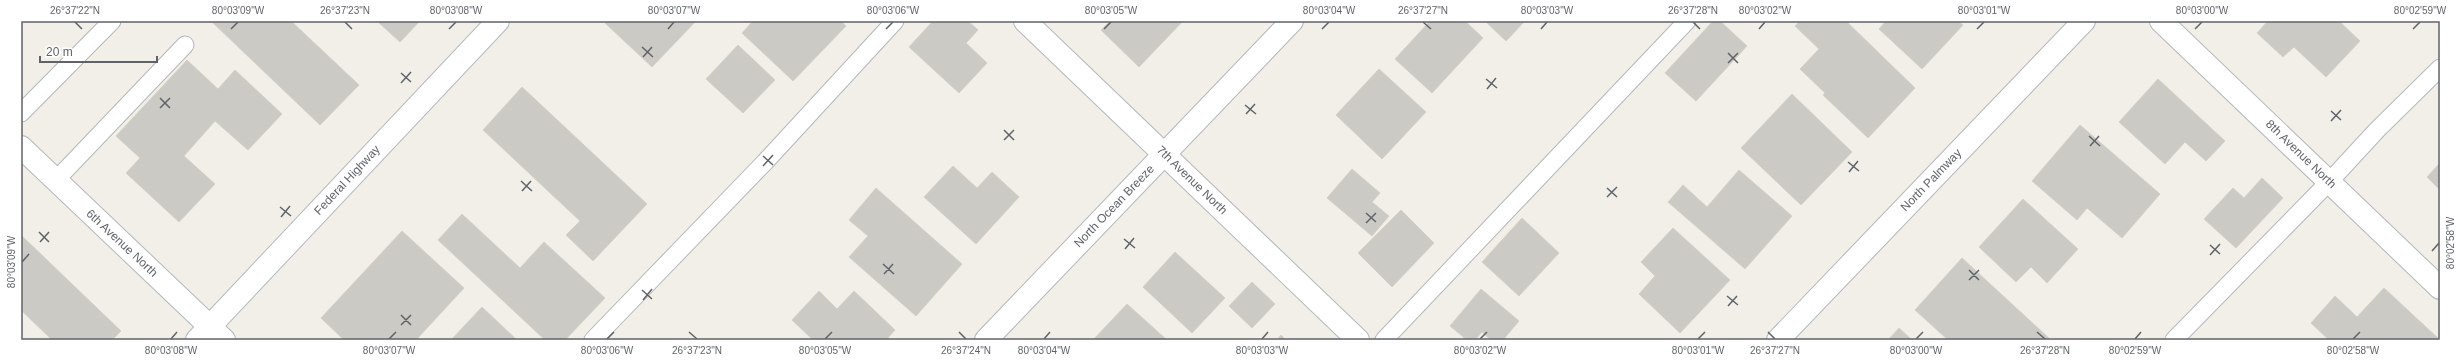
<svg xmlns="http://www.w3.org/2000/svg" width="2461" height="361" font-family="Helvetica,sans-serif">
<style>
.building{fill:#cccac5;stroke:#d6d1c6}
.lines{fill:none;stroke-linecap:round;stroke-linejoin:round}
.service-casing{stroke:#b5b8bc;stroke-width:19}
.minor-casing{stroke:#b5b8bc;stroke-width:24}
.secondary-casing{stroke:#b6babf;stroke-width:24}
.service{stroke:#fff;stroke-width:17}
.minor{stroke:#fff;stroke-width:22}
.secondary{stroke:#fff;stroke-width:22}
.ticks{fill:none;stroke:#5f6368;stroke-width:1.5}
.labels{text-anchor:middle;stroke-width:4;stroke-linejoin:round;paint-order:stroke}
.street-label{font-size:12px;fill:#5f6368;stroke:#fff}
.neatline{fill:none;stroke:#5f6368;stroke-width:1.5}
.ticks-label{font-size:10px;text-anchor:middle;fill:#5f6368}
</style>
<rect width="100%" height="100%" fill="#f1efe8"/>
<g class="building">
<polygon points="211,21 291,21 359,85 320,125"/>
<polygon points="377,21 420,21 400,42"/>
<polygon points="607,21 696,21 652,67 605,23"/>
<polygon points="753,21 841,21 846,26 793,81 742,33"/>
<polygon points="933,21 968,21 978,30 966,43 987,63 959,93 909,47"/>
<polygon points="1110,21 1183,21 1139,67 1101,30"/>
<polygon points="1430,21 1465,21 1483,38 1432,93 1395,59"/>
<polygon points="1485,21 1525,21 1506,41"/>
<polygon points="1713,21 1720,21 1747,46 1696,101 1665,73"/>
<polygon points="1800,21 1846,21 1915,88 1868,138 1823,95 1825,93 1800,69 1819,49 1795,26"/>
<polygon points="1886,21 1958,21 1963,25 1922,69 1879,29"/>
<polygon points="2268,21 2339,21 2360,41 2326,77 2294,47 2283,57 2257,33"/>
<polygon points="738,45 775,80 743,113 706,79"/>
<polygon points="187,60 218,89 235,70 282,114 248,150 215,121 184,156 215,184 179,222 126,173 140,158 116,136"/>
<polygon points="1379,69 1426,112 1382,159 1336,115"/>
<polygon points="2158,79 2225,141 2206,161 2185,142 2165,164 2119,122"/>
<polygon points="522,87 647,204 593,261 566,235 580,221 483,130"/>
<polygon points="1792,94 1852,152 1801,205 1741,148"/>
<polygon points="2080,125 2160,194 2122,238 2087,208 2077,220 2032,181"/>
<polygon points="2440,163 2440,190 2427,177"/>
<polygon points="953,166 977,188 992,172 1019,197 976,244 924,197"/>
<polygon points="1352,169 1380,193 1372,202 1389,216 1372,236 1327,198"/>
<polygon points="1739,170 1792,216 1745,269 1668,202 1683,185 1707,207"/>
<polygon points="2262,178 2283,198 2236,248 2204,219 2233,188 2244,198"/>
<polygon points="876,188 962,264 916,316 849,257 868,236 849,220"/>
<polygon points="2023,199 2078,249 2047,283 2031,267 2016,282 1979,247"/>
<polygon points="1401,210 1434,243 1392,287 1358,253"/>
<polygon points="462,214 520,268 544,242 605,298 565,340 545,340 438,240"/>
<polygon points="1522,218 1559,253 1519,296 1482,262"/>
<polygon points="1673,228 1730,280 1680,333 1639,294 1655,276 1641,262"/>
<polygon points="402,231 464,288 416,340 344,340 321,318"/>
<polygon points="21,235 121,331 112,340 52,340 21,310"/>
<polygon points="1175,252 1225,298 1192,333 1143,287"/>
<polygon points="1962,258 2051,340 1948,340 1915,310"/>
<polygon points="1252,282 1275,304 1252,328 1229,306"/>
<polygon points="2384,288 2440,340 2329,340 2311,323 2335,296 2357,317"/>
<polygon points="1481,289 1519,321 1503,340 1491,340 1482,332 1475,340 1467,340 1450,326"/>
<polygon points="819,291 837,309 854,291 895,330 886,340 813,340 792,320"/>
<polygon points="1127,304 1167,340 1093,340"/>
<polygon points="482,307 517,340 451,340"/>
<polygon points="1899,328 1912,340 1888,340"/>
<polygon points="1281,335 1286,340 1277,340"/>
</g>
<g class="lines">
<defs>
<g id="service">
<polyline points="21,113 112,21"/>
<polyline points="56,180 185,45"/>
<polyline points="593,340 765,162 895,21"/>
<polyline points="1384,340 1687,21"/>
<polyline points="2174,340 2329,182 2377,130 2440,68"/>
</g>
<g id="minor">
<polyline points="1025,21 1358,340"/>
<polyline points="2161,21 2440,288"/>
<polyline points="21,147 224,340"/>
<polyline points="986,340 1292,21"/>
<polyline points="1778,340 2084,21"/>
</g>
<polyline id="secondary" points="197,340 498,21"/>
</defs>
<use href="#service" class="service-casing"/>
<use href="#minor" class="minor-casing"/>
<use href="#secondary" class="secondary-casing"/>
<use href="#service" class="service"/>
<use href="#minor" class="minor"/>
<use href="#secondary" class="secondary"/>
</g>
<path class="ticks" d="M75,22l7,7M345,22l7,7M1423,22l8,7M1693,22l7,7M231,29l7,-7M449,29l7,-7M668,29l6,-7M886,29l7,-7M1104,29l7,-7M1322,29l7,-7M1541,29l6,-7M1759,29l6,-7M1977,29l7,-7M2195,29l7,-7M2413,29l7,-7M642,47l11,10M1728,53l10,10M643,57l9,-10M1728,63l10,-10M401,73l10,9M1486,79l11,9M401,83l10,-11M1487,89l9,-11M160,98l10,10M1245,105l11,9M160,108l10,-10M2331,111l10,9M1246,114l9,-10M2331,121l10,-11M1004,130l10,10M2089,136l11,10M1004,140l10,-10M2090,146l9,-10M763,156l10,9M1848,162l11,9M763,166l10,-11M1849,172l9,-11M521,181l11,10M1607,188l10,9M522,191l9,-10M1607,197l10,-10M280,207l11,9M1366,213l10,9M281,217l9,-11M1366,223l10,-10M39,232l10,10M1124,239l11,9M40,242l9,-10M2210,245l10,9M1125,249l9,-11M2432,251l7,-8M2210,255l10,-11M22,262l7,-8M883,264l11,10M1969,270l10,10M884,274l9,-10M1969,280l10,-10M642,290l10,9M1727,296l11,9M643,300l9,-11M1728,306l9,-10M401,315l10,10M401,325l10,-10M689,332l8,7M959,332l7,7M1768,332l7,7M2037,332l8,7M171,339l6,-7M389,339l7,-7M607,339l7,-7M825,339l7,-7M1044,339l6,-7M1262,339l6,-7M1480,339l7,-7M1698,339l7,-7M1916,339l7,-7M2135,339l6,-7M2353,339l7,-7"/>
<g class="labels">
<g class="street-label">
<text transform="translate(2301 154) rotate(44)" y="4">8th Avenue North</text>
<text transform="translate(347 180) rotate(-47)" y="4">Federal Highway</text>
<text transform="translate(1192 180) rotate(44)" y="4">7th Avenue North</text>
<text transform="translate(1931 180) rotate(-46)" y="4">North Palmway</text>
<text transform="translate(1114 206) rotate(-46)" y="4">North Ocean Breeze</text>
<text transform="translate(122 243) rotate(43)" y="4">6th Avenue North</text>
</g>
</g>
<rect width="2461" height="361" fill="none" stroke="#ffffff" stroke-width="44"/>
<path d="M40 56v6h117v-6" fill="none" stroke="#5f6368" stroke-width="2"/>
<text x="46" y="56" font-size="12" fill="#5f6368" stroke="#ffffff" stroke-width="3" paint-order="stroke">20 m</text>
<rect x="22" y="22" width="2417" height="317" class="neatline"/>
<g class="ticks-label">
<text x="75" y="14">26°37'22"N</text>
<text x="238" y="14">80°03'09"W</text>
<text x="345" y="14">26°37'23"N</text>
<text x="456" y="14">80°03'08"W</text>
<text x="674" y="14">80°03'07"W</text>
<text x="893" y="14">80°03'06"W</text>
<text x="1111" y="14">80°03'05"W</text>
<text x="1329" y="14">80°03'04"W</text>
<text x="1423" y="14">26°37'27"N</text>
<text x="1547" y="14">80°03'03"W</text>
<text x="1693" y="14">26°37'28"N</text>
<text x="1765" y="14">80°03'02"W</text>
<text x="1984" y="14">80°03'01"W</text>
<text x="2202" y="14">80°03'00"W</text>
<text x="2420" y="14">80°02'59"W</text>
<text transform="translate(2450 243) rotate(-90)" y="4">80°02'58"W</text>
<text transform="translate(11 262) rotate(-90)" y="4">80°03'09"W</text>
<text x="171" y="354">80°03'08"W</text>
<text x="389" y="354">80°03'07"W</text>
<text x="607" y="354">80°03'06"W</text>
<text x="697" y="354">26°37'23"N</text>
<text x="825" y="354">80°03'05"W</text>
<text x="966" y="354">26°37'24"N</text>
<text x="1044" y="354">80°03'04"W</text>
<text x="1262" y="354">80°03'03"W</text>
<text x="1480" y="354">80°03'02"W</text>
<text x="1698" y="354">80°03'01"W</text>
<text x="1775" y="354">26°37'27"N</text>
<text x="1916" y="354">80°03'00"W</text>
<text x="2045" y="354">26°37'28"N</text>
<text x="2135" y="354">80°02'59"W</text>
<text x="2353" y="354">80°02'58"W</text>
</g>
</svg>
